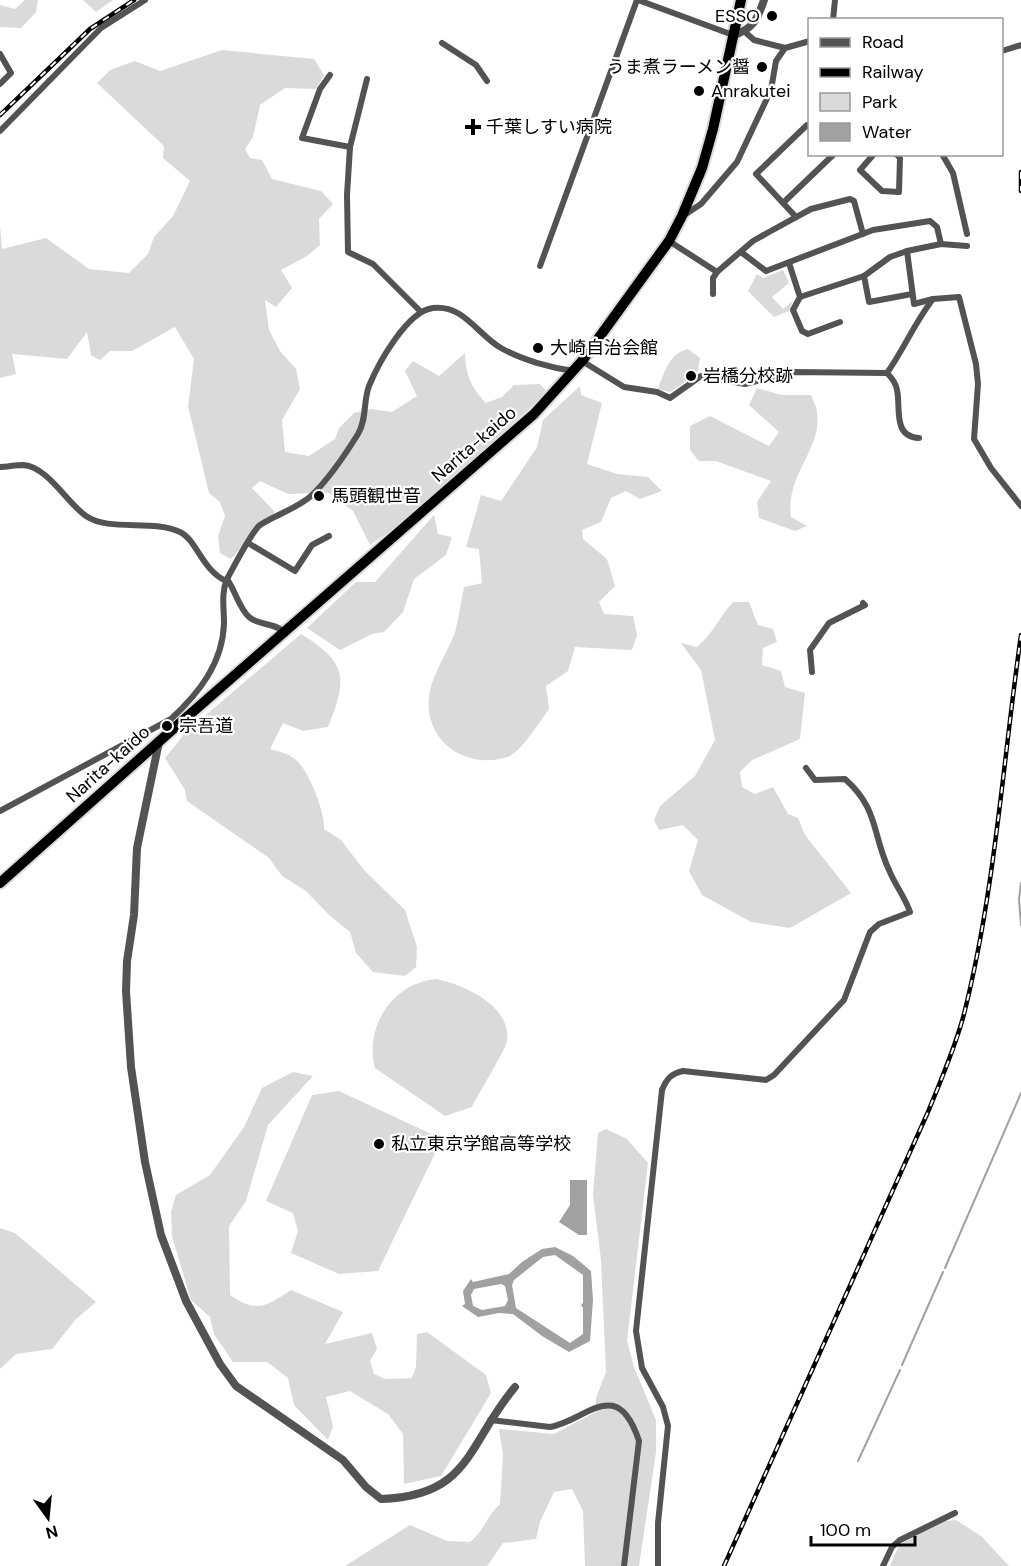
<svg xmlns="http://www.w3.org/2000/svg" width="1021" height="1566" font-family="'DM Sans','Noto Sans JP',sans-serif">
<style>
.green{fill:#dadada}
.water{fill:#a1a1a1;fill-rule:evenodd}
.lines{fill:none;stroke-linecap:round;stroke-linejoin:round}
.stream{stroke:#a1a1a1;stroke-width:2}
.trunk-casing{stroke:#dbdbdb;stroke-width:14}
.minor{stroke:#535353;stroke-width:6}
.tertiary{stroke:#535353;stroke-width:8}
.trunk{stroke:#000;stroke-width:10}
.rail-casing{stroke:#000;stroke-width:4.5}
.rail{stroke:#fff;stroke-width:2;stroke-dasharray:7;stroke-linecap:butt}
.poi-dot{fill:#000;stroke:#fff;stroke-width:2}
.labels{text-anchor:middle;stroke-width:4.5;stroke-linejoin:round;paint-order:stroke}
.poi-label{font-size:18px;fill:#000;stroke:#fff;text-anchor:start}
.street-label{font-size:18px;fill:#000;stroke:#fff}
</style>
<rect width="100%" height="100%" fill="#fff"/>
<g class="green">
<polygon points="25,0 38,0 36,12 21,28 0,27 0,5 15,9"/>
<polygon points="83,0 113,0 96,12"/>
<path d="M222,50l92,9 10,16 -8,14 -31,-1 -25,17 -7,32 -8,12 5,9 12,2 10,19 49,12 12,13 -14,15 1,26 -13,11 -26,14 11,18 -16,19 -11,-7 4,30 11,21 16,18 4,20 -18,31 3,32 24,4 26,-17 4,-11 15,-15 17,-4 21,3 25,-16 -12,-25 8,-10 26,15 26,-23c1,22 5,33 21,50l16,-6 12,-12 26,-1 7,8 -135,124 -42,29 -17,-34 -24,-18 -41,1 -28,-13 -8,7 23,24 -44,47 -11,-6 -2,-17 7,-20 -5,-14 -11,-9 -21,-87 6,-47 -19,-32 -43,24h-22l-10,9 -9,-5 -4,-23 -20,27 -55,-5 4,20 -16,4v-152l2,23 44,-11 43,31 40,4 19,-19 6,-17 19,-21 17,-35 -27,-23 1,-12 -67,-63 13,-13 25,-9 25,10z"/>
<polygon points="783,270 789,283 772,297 783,309 793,301 789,311 774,317 748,291 757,274 763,278"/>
<path d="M688,349l12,9 -3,16 -27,18 -12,-3c6,-16 11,-36 30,-40z"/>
<path d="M580,386l1,9 21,8 -15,61 30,10 31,3 14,14 -22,8 -14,-8 -15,7 -10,24 -19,8 1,9 24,20 8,27 -16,16 5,12 29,2 4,19 -5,15 -57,-3 -7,24 -22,15 3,23c-9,12 -28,44 -42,48 -43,14 -87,-19 -77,-66 4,-20 18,-39 25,-59 4,-15 6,-31 9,-45l18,-4 -3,-34 -13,-2 15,-52 20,6 36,-54 6,-27z"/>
<path d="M757,388l25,7h29c2,6 6,12 6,18 5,37 -32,62 -26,104l16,9 -12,5 -36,-13 -2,-16 14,-21 -55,-20h-17l-9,-11v-24l20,-10 59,30 10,-14 -30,-27z"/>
<polygon points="434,515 438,534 452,537 446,555 414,579 403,612 384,632 372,634 340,650 307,628 356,582 375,582"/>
<path d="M733,602h16l9,23 15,4 4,13 -14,6 -1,17 19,6 4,16 20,6 -5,46 -48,21 -12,12 2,15 13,7 18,-7 15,27 10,4 7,17 46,58 -61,35 -39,-6 -49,-27 -13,-24 9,-31 -15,-15 -24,5 -5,-10 6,-14 35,-30 20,-36 -14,-70 -20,-27 16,4c16,-13 22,-30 36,-45z"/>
<path d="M301,634c46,28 47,44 27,93l-25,4 -20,-8 -13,26c7,2 16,4 22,8 16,9 33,55 32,72l17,11 23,30 41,40 12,37 -1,20 -11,9 -32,-4 -17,-19 -6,-21 -22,-18 -22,-23 -24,-15 -13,-18 -82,-57 -2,-11 -20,-32 21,-26z"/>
<path d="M436,979c26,5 76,26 71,62 -2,10 -29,53 -35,66l-27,9 -70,-48c-11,-42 18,-85 61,-89z"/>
<path d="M293,1072l20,4 -45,49 -22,76 -17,25 1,69c26,18 36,12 61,-5l52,22 -18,32 47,-11 5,16 -7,12 4,13 11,5 27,-1 4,-11 1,-33 10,-2 59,43 5,18 -50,83 -37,8 -1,-50 -15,-20 -38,-23 -24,6 7,29 -5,14 -34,-35 -6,-27 -21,-16h-34l-19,-28 -4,-17 -19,-17 -19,-64 -1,-24 5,-17 34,-20 34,-48 18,-39z"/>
<polygon points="339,1091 442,1139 378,1271 339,1274 291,1253 298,1231 293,1213 266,1201 312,1095"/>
<path d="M606,1129l21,10 21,24 -21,178 7,26 22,53v32l-17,114h-54l-2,-55 -11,-22 -18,3 -14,30 -4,17 -33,4 -16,23h-142l65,-41 37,16 23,1c13,-10 17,-26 30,-38l3,-49 -4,-26 55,5 42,-22v-14l10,-26 -5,-112 -8,-65 5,-62z"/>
<polygon points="0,1228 15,1233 96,1302 76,1319 52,1349 16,1354 0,1369"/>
<polygon points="956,1520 981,1536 1009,1566 890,1566 899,1545 936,1522"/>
</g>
<g class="water">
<polygon points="570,1180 587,1180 587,1235 579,1235 559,1222 570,1205"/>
<path d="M555,1247l18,9 18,15 2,29 -3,41 -21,11 -27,-16 -29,-22 -14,-1 -21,4 -16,-11 3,-2 -2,-13 8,-12 2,3 36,-8 13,-12 20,-13zM555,1255l28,20v28l-2,2 2,3v26l-13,9 -54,-35 -4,-23 2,-5 29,-23zM501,1284l4,2 3,14 -3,6 -23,4 -9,-4 -2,-11 3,-6z"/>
</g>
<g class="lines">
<g class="stream">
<polyline points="1021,883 1019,899 1021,925"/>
<polyline points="945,1268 1021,1093"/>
<polyline points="902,1365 943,1272"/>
<polyline points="858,1461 900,1370"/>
</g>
<defs>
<polyline id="trunk" points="0,883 172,730 534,414 582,361 669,241 682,216 702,168 713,129 741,0"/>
</defs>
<use href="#trunk" class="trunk-casing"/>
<g class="minor">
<polyline points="638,0 733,35"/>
<polyline points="833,20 835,0"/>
<polyline points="745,32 754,40 785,48"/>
<polyline points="442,43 476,65 487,81"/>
<polyline points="1002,51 1021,45"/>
<polyline points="0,54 11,73 0,84"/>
<polyline points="330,75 320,89 302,138 350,147"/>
<polyline points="367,79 350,147 347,195 348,252 373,264 420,311"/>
<polyline points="0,131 101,28 145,0"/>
<polyline points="874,154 860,170 882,191 899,192 900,158 896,154"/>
<polyline points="942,154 953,173 967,234"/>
<polyline points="783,203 834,154"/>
<polyline points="683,216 701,204 737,162 771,90 776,61 785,48 810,41"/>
<polyline points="796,217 756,174 807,125 810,127"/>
<polyline points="669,241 717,272"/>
<polyline points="907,251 914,304 933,299"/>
<polyline points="741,252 766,271 873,230 930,221 937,227 941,244"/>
<polyline points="789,263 800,297 793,310 802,331 808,334 840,322"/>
<polyline points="540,266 637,0"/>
<polyline points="864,276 869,302 912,294"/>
<polyline points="713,294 713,278 717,272 753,241 769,232 811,209 850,199 854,201 863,234"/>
<polyline points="800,297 864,276 890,257 907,251 941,244 967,246"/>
<path d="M582,361l42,26 33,5 13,6 31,-22 44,8 48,-12 94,1c17,-24 28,-51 46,-74l26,-2 17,67 2,20 -4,55 17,29 30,38"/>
<path d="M887,373c5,5 9,10 10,17 4,16 -5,47 22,48"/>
<path d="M0,467c7,0 15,-2 23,-2 24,1 45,39 63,51 23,16 68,3 94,16 16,7 22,38 46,49"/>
<polyline points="248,543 295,571 312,545 329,536"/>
<path d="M227,579c8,11 12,29 22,38 10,9 25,5 35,15"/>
<polyline points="812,672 810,650 829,623 865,605 863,603"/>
<path d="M0,811l171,-92c28,-26 52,-56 53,-96 0,-15 -3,-30 3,-44 6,-11 25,-48 33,-54 17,-11 36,-16 51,-29 18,-17 34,-41 47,-62 9,-15 5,-32 11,-48 9,-22 38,-75 64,-78 30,-4 45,27 68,40 21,12 50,20 73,23"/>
<path d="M490,1420l60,7c36,-6 67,-53 89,14l-15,125"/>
<path d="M658,1566v-43l10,-97 -5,-19 -21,-39 -6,-37 26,-241c5,-12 9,-16 21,-19l83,9 8,-5 70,-75 26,-68 9,-8 31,-12c-5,-15 -15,-27 -21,-42 -17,-36 -10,-61 -44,-91l-30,1 -9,-12"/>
<polyline points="883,1566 892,1547 900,1540 955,1513"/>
</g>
<g class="tertiary">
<path d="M733,35c20,-5 25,-17 31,-35"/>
<path d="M159,742l-22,106 -3,67 -7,46 -1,30 5,76 14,95 16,73 25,66 34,63 16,22 107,74 23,27 15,12c90,-3 86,-55 134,-112"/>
</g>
<use href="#trunk" class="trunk"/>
<defs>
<g id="rail">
<polyline points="0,115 90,29 134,0"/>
<polyline points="1021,172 1021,191"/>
<path d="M724,1566l204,-454c13,-32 27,-64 36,-98 31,-123 39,-253 57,-379"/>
</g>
</defs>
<use href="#rail" class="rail-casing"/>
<use href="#rail" class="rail"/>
</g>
<g class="poi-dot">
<circle cx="772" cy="16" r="6"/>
<circle cx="762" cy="67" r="6"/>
<circle cx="699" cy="91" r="6"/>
<path d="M470 118h6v6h6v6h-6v6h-6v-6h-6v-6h6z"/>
<circle cx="538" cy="348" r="6"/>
<circle cx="691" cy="376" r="6"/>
<circle cx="319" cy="496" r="6"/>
<circle cx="167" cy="726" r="6"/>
<circle cx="379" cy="1144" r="6"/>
</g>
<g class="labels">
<g class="poi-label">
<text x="760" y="22" text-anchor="end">ESSO</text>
<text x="750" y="73" text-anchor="end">うま煮ラーメン醤</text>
<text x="711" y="97">Anrakutei</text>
<text x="486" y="133">千葉しすい病院</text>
<text x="550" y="354">大崎自治会館</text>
<text x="703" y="382">岩橋分校跡</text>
<text x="331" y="502">馬頭観世音</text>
<text x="179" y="732">宗吾道</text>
<text x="391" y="1150">私立東京学館高等学校</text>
</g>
<g class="street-label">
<text transform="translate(474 444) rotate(-41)" y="6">Narita-kaido</text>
<text transform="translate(108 764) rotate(-42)" y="6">Narita-kaido</text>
</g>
</g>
<rect x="808" y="18" width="195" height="138" fill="#ffffff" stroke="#999999" stroke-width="1.5"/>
<rect x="820" y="38" width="30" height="9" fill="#535353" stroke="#999999" stroke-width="1.5"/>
<text x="862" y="48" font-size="18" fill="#000000">Road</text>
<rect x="820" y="68" width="30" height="9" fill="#000000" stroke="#999999" stroke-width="1.5"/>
<text x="862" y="78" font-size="18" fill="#000000">Railway</text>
<rect x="820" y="93" width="30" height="18" fill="#dadada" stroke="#999999" stroke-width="1.5"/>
<text x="862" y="108" font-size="18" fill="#000000">Park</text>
<rect x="820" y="123" width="30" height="18" fill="#a1a1a1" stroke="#999999" stroke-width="1.5"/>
<text x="862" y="138" font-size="18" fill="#000000">Water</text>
<g transform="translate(48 1518) rotate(165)" stroke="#ffffff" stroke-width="4.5" paint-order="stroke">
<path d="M0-4.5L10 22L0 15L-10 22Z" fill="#000000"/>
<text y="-9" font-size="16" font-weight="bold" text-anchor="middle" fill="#000000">N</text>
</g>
<path d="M811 1536v9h104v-9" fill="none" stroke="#000000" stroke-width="3"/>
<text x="820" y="1536" font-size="18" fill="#000000" stroke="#ffffff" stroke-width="4.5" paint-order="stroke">100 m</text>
</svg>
